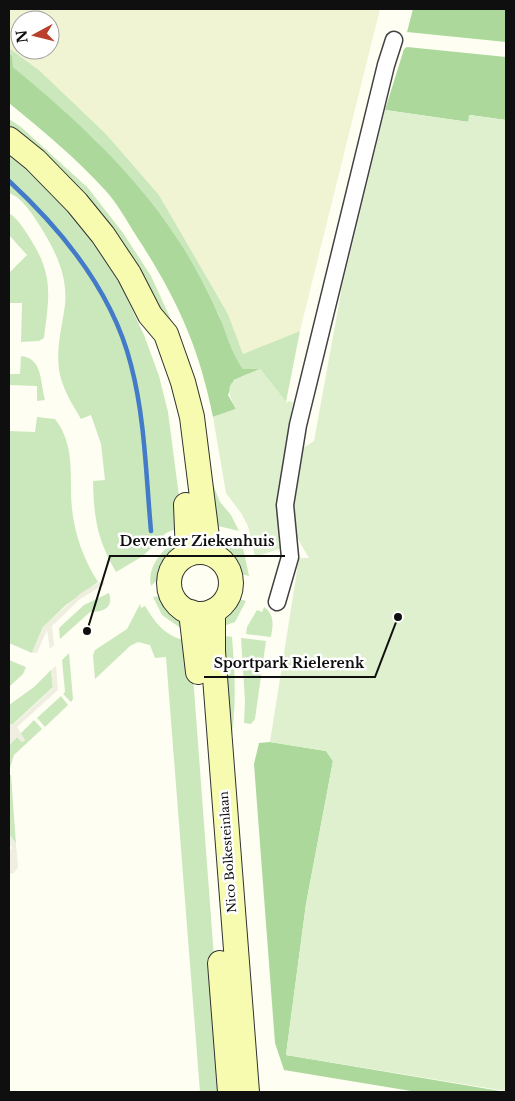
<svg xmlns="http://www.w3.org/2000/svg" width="515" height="1101" font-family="'Libre Baskerville',serif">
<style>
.farmland{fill:#f1f4d3;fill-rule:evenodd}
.green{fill:#cbe8bd}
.forest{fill:#acd89c}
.pitch{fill:#def0ce}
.plaza{fill:#efeee0}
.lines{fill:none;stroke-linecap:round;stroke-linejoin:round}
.stream{stroke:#437bc8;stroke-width:4.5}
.street-casing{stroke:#424242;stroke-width:19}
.secondary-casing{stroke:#313131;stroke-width:26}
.street{stroke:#fff;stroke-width:16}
.secondary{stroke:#f6fbb0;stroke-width:24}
.labels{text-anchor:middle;stroke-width:5;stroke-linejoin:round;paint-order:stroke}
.street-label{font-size:12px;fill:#0f0f0f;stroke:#fff}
.leader{fill:none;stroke:#0f0f0f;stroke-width:2}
.callout-dot{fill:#0f0f0f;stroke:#fff;stroke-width:2}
.callout-label{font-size:14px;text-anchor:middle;font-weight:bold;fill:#0f0f0f;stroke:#fff;stroke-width:5;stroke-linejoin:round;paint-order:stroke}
</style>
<rect width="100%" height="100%" fill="#fefef2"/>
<path class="farmland" d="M9,9h371l-80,322 -57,23 -15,-40 -69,-119 -53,-61 -66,-63 -31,-23zM20,20h30v30h-30z"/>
<g class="green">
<polygon points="9,48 40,71 106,134 159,195 228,314 243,354 300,331 286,402 260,369 243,369 235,358 219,315 130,179 94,139 13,67"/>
<polygon points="9,119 21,127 88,188 123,233 151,276 188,357 201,408 214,487 220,502 231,515 239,531 214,525 188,379 36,147 9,127"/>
<path d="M9,151l53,53 29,34 30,48 23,49 15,41 9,36 14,107 -4,9 -12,5 -23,23 -27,16c-19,-33 -22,-53 -23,-91l12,-1 -4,-36 -10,-29 -10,4c-9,-15 -19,-31 -22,-49 -3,-23 3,-43 6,-65 3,-31 -11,-57 -27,-82 -7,-11 -17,-26 -29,-30z"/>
<path d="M9,213c9,6 16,17 22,27 23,36 18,58 13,98l-5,3 -18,1 1,-39h-13v-30l18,-18 -18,-20z"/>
<path d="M21,356c22,2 19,26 24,44l-8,1v-15l-28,-1v-11h11z"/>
<path d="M37,417l18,2c21,27 14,58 17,90 3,27 12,51 26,73l-32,23 -23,22 -11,26 -23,-10v-212l26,1z"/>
<path d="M211,536l31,7 7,33c-14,-1 -31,-28 -38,-40z"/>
<path d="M182,537c-4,16 -19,38 -31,49 -5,-20 14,-40 31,-49z"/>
<path d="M109,593c5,15 -6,19 -19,19l-30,27 -1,-11 25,-23z"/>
<polygon points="159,596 164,598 183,619 182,629 162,615 153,597"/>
<path d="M243,600l3,1 -11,21 -17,6c3,-13 9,-26 25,-28z"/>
<path d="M140,604l1,4 4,-2c11,18 20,30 42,35l4,8 33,443h-24l-34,-435 -11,1 -5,-13 -12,-3 -8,4 -35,33 -2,-24 2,-5 32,-21z"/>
<path d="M264,607c11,8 9,18 7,30l-25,-3 1,-7 10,-17 5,2z"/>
<path d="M227,636l5,1c3,37 5,72 -2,109l-9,-107z"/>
<polygon points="241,638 266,641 255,719 251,724 244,723 245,701"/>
<polygon points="69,653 73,699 71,702 63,694 65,692 62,660"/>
<polygon points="9,660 26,667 23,674 9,687"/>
<polygon points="51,670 53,687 13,724 9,724 9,705 34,687"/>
<polygon points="61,696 68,705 45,727 37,718"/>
<polygon points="34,720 42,729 14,755 9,771 9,745 17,737 22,742 25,740 20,734"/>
<polygon points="9,775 11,775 16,844 9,834"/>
</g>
<g class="forest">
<polygon points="413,9 506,9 506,42 407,32"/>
<polygon points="407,47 506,57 506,120 470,115 469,122 385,110 404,49"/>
<path d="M9,53l3,3 1,11c60,50 120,104 163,170 16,23 30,51 42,77 9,18 12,38 25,55h17l-26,11 -6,15 8,14 -23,8c-14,-71 -37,-120 -76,-180 -10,-16 -20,-34 -32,-47 -29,-32 -63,-60 -96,-87z"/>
<polygon points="270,742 326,751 333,761 306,904 286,1055 506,1092 417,1092 284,1070 275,1043 254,764 259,743"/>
</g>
<g class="pitch">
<polygon points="385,110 468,122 469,115 506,120 506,1091 286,1055 306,904 333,761 326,751 270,742 299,558 309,558 290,525 303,448 314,441 342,287"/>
<path d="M260,369l27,34 1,-2 5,1c-8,48 -20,97 -11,146l-27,9 -7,-31 -7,-13 -15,-20 -13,-76 23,-8c-16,-29 -1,-29 24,-40z"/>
</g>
<g class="plaza">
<polygon points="103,580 105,584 80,599 52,626 54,645 50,649 47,630 37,653 32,653 43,627 81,593"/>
<polygon points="56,666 58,690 17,727 25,740 22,742 17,737 9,745 9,724 14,724 53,688 51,670"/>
<polygon points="9,834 16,844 18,867 14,873 9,874 9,851 12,848 9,843"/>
</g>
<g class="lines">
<path class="stream" d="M9,181c53,49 104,112 122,184 14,53 15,111 20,166"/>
<defs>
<polyline id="street" points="277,602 290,557 285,505 298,425 386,65 394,40"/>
<g id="secondary">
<polyline points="9,139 35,160 77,203 103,235 129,274 150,315 166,334 183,382 192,417 209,553"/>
<polyline points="186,505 188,554"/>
<circle cx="200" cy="583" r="31"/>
<polyline points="213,611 213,651 247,1092"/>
<polyline points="191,612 198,672"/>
<polyline points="220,963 230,1092"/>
</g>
</defs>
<use href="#street" class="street-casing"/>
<use href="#secondary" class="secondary-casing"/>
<use href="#street" class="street"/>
<use href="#secondary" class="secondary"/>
</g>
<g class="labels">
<g class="street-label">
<text transform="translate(228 852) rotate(-94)" y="4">Nico Bolkesteinlaan</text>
</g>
</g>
<path class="leader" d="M87 631L110 556H285M398 617L375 677H204"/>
<g class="callout-dot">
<circle cx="87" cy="631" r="5"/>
<circle cx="398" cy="617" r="5"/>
</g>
<g class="callout-label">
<text x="197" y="546">Deventer Ziekenhuis</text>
<text x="289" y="668">Sportpark Rielerenk</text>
</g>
<rect width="515" height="1101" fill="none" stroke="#0f0f0f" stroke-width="20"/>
<g transform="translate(35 35) rotate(263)"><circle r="24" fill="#ffffff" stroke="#9f9f9f"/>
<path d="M0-4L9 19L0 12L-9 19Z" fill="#ba3f2c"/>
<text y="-8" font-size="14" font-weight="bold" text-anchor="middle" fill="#0f0f0f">N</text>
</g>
</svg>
